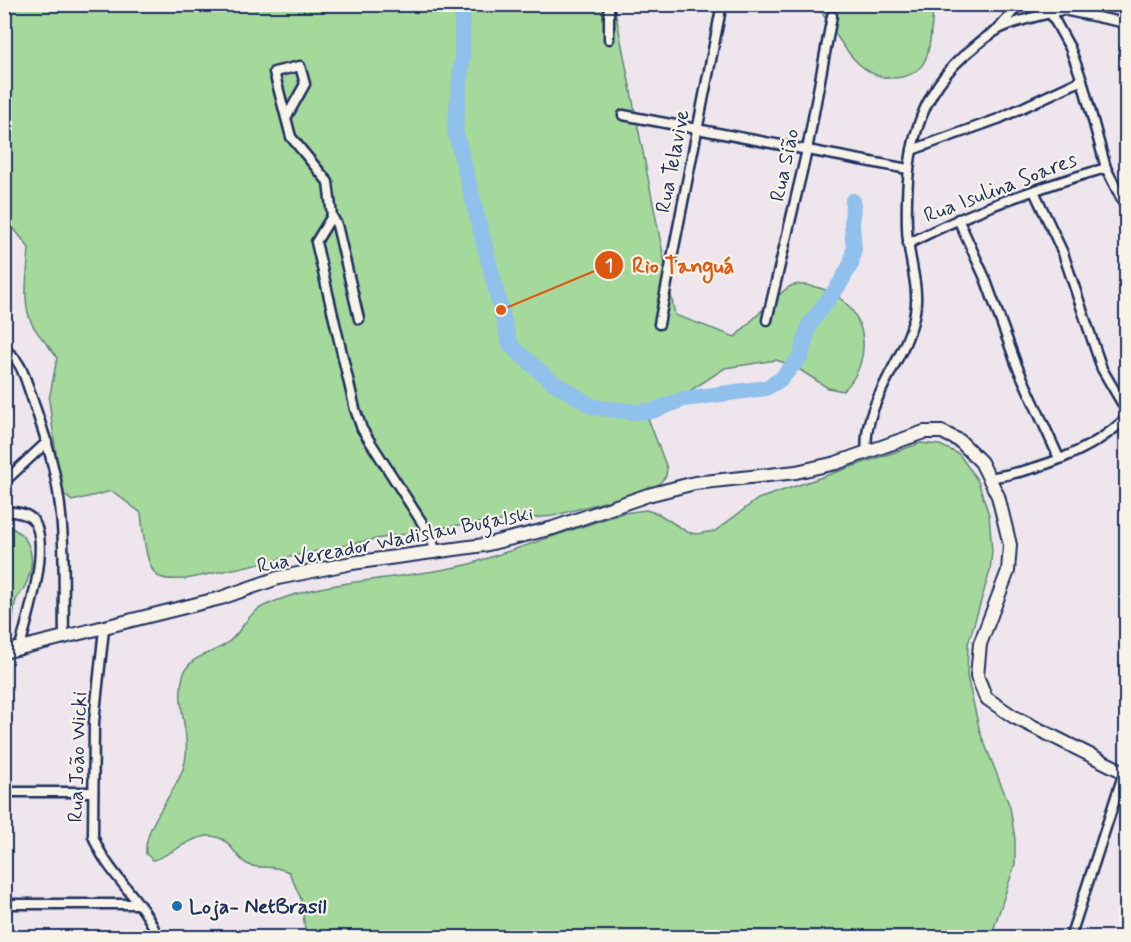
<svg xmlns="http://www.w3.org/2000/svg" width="1131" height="942" font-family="Mynerve,sans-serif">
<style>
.green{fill:#a5d89b;stroke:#60847c;stroke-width:1.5}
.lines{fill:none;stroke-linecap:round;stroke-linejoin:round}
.river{stroke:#90c0ec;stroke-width:16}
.street-casing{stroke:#1b2f5e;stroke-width:13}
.secondary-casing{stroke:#1b2f5e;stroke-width:16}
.street{stroke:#f7f3e8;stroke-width:8}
.secondary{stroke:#f7f3e8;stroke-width:12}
.poi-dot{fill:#1f6fb2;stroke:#f7f3e8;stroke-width:2}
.labels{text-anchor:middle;stroke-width:4.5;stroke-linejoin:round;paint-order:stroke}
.street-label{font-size:21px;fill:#1b2f5e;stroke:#f7f3e8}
.poi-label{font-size:21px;font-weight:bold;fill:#1b2f5e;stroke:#f7f3e8;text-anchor:start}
.leader{fill:none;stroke:#de5710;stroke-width:2}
.callout-dot{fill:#de5710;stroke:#f7f3e8;stroke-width:2}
.mark-label{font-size:18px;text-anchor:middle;font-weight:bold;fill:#fff}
.callout-label{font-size:22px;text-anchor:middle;font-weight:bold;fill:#de5710;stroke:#f7f3e8;stroke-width:4.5;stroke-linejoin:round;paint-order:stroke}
</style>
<rect width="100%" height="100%" fill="#efe6ed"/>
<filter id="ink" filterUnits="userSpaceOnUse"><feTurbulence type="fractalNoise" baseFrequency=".0167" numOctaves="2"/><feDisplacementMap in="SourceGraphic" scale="12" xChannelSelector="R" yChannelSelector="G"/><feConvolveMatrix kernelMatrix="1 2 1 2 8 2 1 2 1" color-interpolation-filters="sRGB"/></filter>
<g filter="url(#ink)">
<g class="green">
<path d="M4,5h610l61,310 60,22c10,-9 47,-49 58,-52 9,-2 19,1 27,3 47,14 57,71 23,103l-15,-3 -34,-22 -18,-6 -51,8 -77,50 19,50 -1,8 -8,9 -14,6 -91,25 -94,9 -89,15 -184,39c-9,0 -20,2 -28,-3 -13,-8 -15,-48 -17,-63l-29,-22 -40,10 -11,-9 -12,-92 8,-42c-7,-12 -19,-22 -25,-34 -11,-22 -4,-52 -3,-76l-14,-18 -10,-3z"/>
<path d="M817,5h125l-9,8c-2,13 -2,33 -7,45 -4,10 -13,17 -24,19 -44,9 -65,-43 -85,-72z"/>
<path d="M921,443l19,2 19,9 19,27 11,34 3,36 -2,20 -22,73 -1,32 13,56 30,75 5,32v25l-24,73h-685l-5,-38 -12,-27c-17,-8 -27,-2 -40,-7 -12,-5 -16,-20 -27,-26 -23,-12 -48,16 -69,21l-7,-6c-3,-30 32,-62 39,-92 6,-28 -10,-58 -2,-86 6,-21 27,-21 43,-32 15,-10 20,-30 38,-38 64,-29 138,-25 206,-42l153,-51 23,-3 13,4 28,18 9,2 19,-3 43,-32z"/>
<path d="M5,525c29,10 32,38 19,63 -2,4 -6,8 -8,12 -3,9 -2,23 -5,33l-6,6z"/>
</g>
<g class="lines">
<polyline class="river" points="462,4 462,58 455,130 510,345 550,380 593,407 634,412 652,411 684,399 766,388 781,379 801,356 809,325 839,285 851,264 854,248 852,225 853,201"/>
<defs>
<g id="street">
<polyline points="1068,11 1126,23"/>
<polyline points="1050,12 1070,48 1082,80 1106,168 1126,208"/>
<polyline points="1000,27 1019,4"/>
<polyline points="609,39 609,4"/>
<polyline points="623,115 908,169"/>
<polyline points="286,118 305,84 300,66 274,72 291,137 328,182 332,216 316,242 355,409 362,429 430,535 436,552"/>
<polyline points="912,150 998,119 1082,80"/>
<polyline points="1034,191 1063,253 1102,369 1126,410"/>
<polyline points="332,216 337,225 359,319"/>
<polyline points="958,219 985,278 1017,366 1059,458"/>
<path d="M908,244c62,-33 131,-57 198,-76"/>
<polyline points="767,320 807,150 832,16"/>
<polyline points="659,324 722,4"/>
<path d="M4,349c17,10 21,29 27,46 11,32 22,64 27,97 8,49 5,98 6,147"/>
<path d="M867,452c-6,-49 40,-92 48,-140 5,-27 -8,-57 -8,-85 -2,-71 8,-134 66,-179 8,-7 17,-14 26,-19 26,-13 56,-15 83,-25"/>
<path d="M989,478c46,-7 103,-26 137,-60"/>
<polyline points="4,482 47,442"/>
<path d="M4,511c9,1 20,1 27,7 23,21 -5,105 -12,132"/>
<path d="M104,629l-10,93 -1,114c14,39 51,63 65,102"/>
<polyline points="4,792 92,792"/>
<polyline points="4,904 139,904"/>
<polyline points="1070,938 1124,772"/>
</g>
<polyline id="secondary" points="4,652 221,598 278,578 352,563 484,545 553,528 648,495 695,483 796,472 836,463 924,432 942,432 960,441 981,462 998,496 1010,545 1008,571 980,644 977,676 986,698 1014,717 1126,773"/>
</defs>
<use href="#street" class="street-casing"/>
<use href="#secondary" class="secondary-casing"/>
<use href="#street" class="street"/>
<use href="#secondary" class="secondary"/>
</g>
</g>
<circle class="poi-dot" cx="177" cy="906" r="6"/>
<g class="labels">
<g class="street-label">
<text transform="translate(672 161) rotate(-79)" y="7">Rua Telavive</text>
<text transform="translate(784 165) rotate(-78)" y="7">Rua Sião</text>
<text transform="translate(1000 187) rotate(-21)" y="7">Rua Isulina Soares</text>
<text transform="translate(395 539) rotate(-11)" y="7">Rua Vereador Wadislau Bugalski</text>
<text transform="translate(77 757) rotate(-88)" y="7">Rua João Wicki</text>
</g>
<g class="poi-label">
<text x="189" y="913">Loja- NetBrasil</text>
</g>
</g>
<path class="leader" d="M501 310L609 265"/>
<g class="callout-dot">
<circle cx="501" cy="310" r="6"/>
<circle cx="609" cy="265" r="15"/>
</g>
<g class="mark-label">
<text x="609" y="271">1</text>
</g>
<g class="callout-label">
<text x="683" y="273">Rio Tanguá</text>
</g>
<rect width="1131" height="942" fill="none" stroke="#f7f3e8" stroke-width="24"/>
<rect x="12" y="12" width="1107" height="918" fill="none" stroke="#1b2f5e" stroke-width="2" filter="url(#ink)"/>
</svg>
